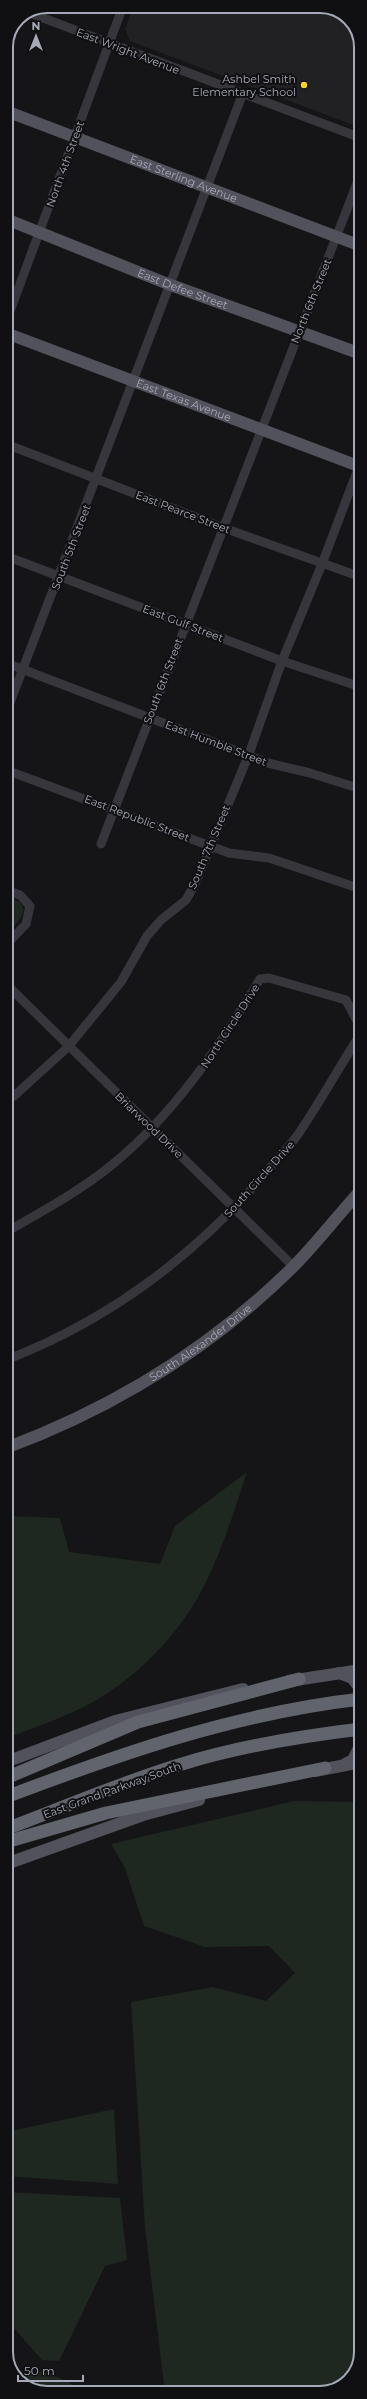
<svg xmlns="http://www.w3.org/2000/svg" width="367" height="2399" font-family="Montserrat,sans-serif">
<style>
.built{fill:#212124}
.green{fill:#1f2721}
.lines{fill:none;stroke-linecap:round;stroke-linejoin:round}
.minor{stroke:#36363c;stroke-width:9}
.major{stroke:#51525b;stroke-width:12}
.highway{stroke:#61636d;stroke-width:13}
.poi-dot{fill:#fcd128;stroke:#101012;stroke-width:1.5}
.labels{text-anchor:middle;stroke-width:4;stroke-linejoin:round;paint-order:stroke}
.street-label{font-size:11px;fill:#a6a9b8;stroke:#101012}
.poi-label{font-size:11px;fill:#a6a9b8;stroke:#101012;text-anchor:end}
.rim{fill:none;stroke:#a6a9b8;stroke-width:2}
</style>
<rect width="100%" height="100%" fill="#151517"/>
<polygon class="built" points="134,6 325,6 349,18 361,42 361,128 130,41 125,29"/>
<g class="green">
<path d="M6,896c30,9 15,23 0,39z"/>
<path d="M247,1472c-11,33 -21,66 -35,97 -24,56 -67,103 -119,133 -27,15 -59,25 -87,37v-223l54,2 9,34 91,12 15,-38z"/>
<polygon points="294,1801 361,1802 361,2352 351,2379 325,2393 165,2393 145,2227 131,2002 213,1987 266,2001 295,1973 269,1946 205,1947 144,1926 125,1868 111,1844"/>
<polygon points="114,2109 118,2184 6,2176 6,2132"/>
<polygon points="6,2192 120,2198 127,2260 105,2266 59,2361 42,2360 6,2319"/>
<path d="M46,2371l33,17 1,5c-19,0 -55,3 -64,-17z"/>
</g>
<g class="lines">
<g class="minor">
<polyline points="30,13 361,138"/>
<polyline points="6,322 123,6"/>
<polyline points="6,444 224,528 361,577"/>
<polyline points="6,556 282,661 361,687"/>
<polyline points="6,663 268,763 310,773 361,789"/>
<polyline points="6,713 243,93"/>
<polyline points="6,770 229,853 269,858 361,889"/>
<polyline points="101,844 361,173"/>
<polyline points="6,890 20,895 30,906 26,924 6,945"/>
<polyline points="6,984 293,1266"/>
<polyline points="6,1100 14,1096 68,1047 121,982 147,936 161,920 186,900 196,882 249,754 282,661 322,564 361,461"/>
<path d="M6,1232c37,-21 74,-41 107,-68 62,-51 106,-117 147,-185l9,-1 77,22 13,25 -1,13c-20,31 -38,64 -59,95 -10,15 -24,28 -35,42 -70,81 -157,146 -258,185"/>
</g>
<g class="major">
<path id="s1" d="M6,111l355,135"/>
<path id="s2" d="M6,219l162,65 193,70"/>
<path id="s3" d="M6,333l355,134"/>
<path id="s4" d="M6,1448c107,-40 205,-100 287,-181 24,-24 45,-52 68,-77"/>
<polyline points="339,1673 352,1678 361,1689"/>
<polyline points="289,1681 361,1670"/>
<polyline points="6,1762 115,1721 243,1689"/>
<polyline points="345,1764 353,1760 361,1744"/>
<polyline points="315,1771 361,1762"/>
<polyline points="6,1864 143,1815 199,1800"/>
</g>
<g class="highway">
<polyline points="6,1778 138,1722 299,1679"/>
<path d="M6,1797c116,-44 231,-84 355,-98"/>
<path d="M6,1829c59,-22 116,-47 176,-65 58,-18 120,-28 179,-35"/>
<polyline points="6,1842 106,1813 325,1768"/>
</g>
</g>
<circle class="poi-dot" cx="304" cy="85" r="4"/>
<g class="labels">
<g class="street-label">
<text transform="translate(128 51) rotate(21)" y="4">East Wright Avenue</text>
<text transform="translate(65 164) rotate(-70)" y="4">North 4th Street</text>
<text dy="4" stroke="none"><textPath href="#s1" startOffset="190">East Sterling Avenue</textPath></text>
<text dy="4" stroke="none"><textPath href="#s2" startOffset="190">East Defee Street</textPath></text>
<text transform="translate(311 301) rotate(-68)" y="4">North 6th Street</text>
<text dy="4" stroke="none"><textPath href="#s3" startOffset="190">East Texas Avenue</textPath></text>
<text transform="translate(183 512) rotate(21)" y="4">East Pearce Street</text>
<text transform="translate(71 547) rotate(-69)" y="4">South 5th Street</text>
<text transform="translate(183 623) rotate(21)" y="4">East Gulf Street</text>
<text transform="translate(163 681) rotate(-69)" y="4">South 6th Street</text>
<text transform="translate(216 743) rotate(21)" y="4">East Humble Street</text>
<text transform="translate(137 818) rotate(21)" y="4">East Republic Street</text>
<text transform="translate(209 847) rotate(-67)" y="4">South 7th Street</text>
<text transform="translate(230 1026) rotate(-57)" y="4">North Circle Drive</text>
<text transform="translate(149 1125) rotate(44)" y="4">Briarwood Drive</text>
<text transform="translate(259 1179) rotate(-48)" y="4">South Circle Drive</text>
<text dy="4" stroke="none"><textPath href="#s4" startOffset="222">South Alexander Drive</textPath></text>
<text transform="translate(112 1790) rotate(-20)" y="4">East Grand Parkway South</text>
</g>
<g class="poi-label">
<text x="296" y="83">Ashbel Smith<tspan x="296" dy="13">Elementary School</tspan></text>
</g>
</g>
<path d="M0 0H367V2399H0ZM47 13H320A34 34 0 0 1 354 47V2352A34 34 0 0 1 320 2386H47A34 34 0 0 1 13 2352V47A34 34 0 0 1 47 13Z" fill="#101012" fill-rule="evenodd"/>
<path class="rim" d="M47 13H320A34 34 0 0 1 354 47V2352A34 34 0 0 1 320 2386H47A34 34 0 0 1 13 2352V47A34 34 0 0 1 47 13Z"/>
<g transform="translate(36 36)" stroke="#101012" stroke-width="3" paint-order="stroke">
<path d="M0-3L7 15L0 10L-7 15Z" fill="#a6a9b8"/>
<text y="-6" font-size="11" font-weight="bold" text-anchor="middle" fill="#a6a9b8">N</text>
</g>
<path d="M18 2375v6h65v-6" fill="none" stroke="#a6a9b8" stroke-width="2"/>
<text x="24" y="2375" font-size="12" fill="#a6a9b8" stroke="#101012" stroke-width="3" paint-order="stroke">50 m</text>
</svg>
